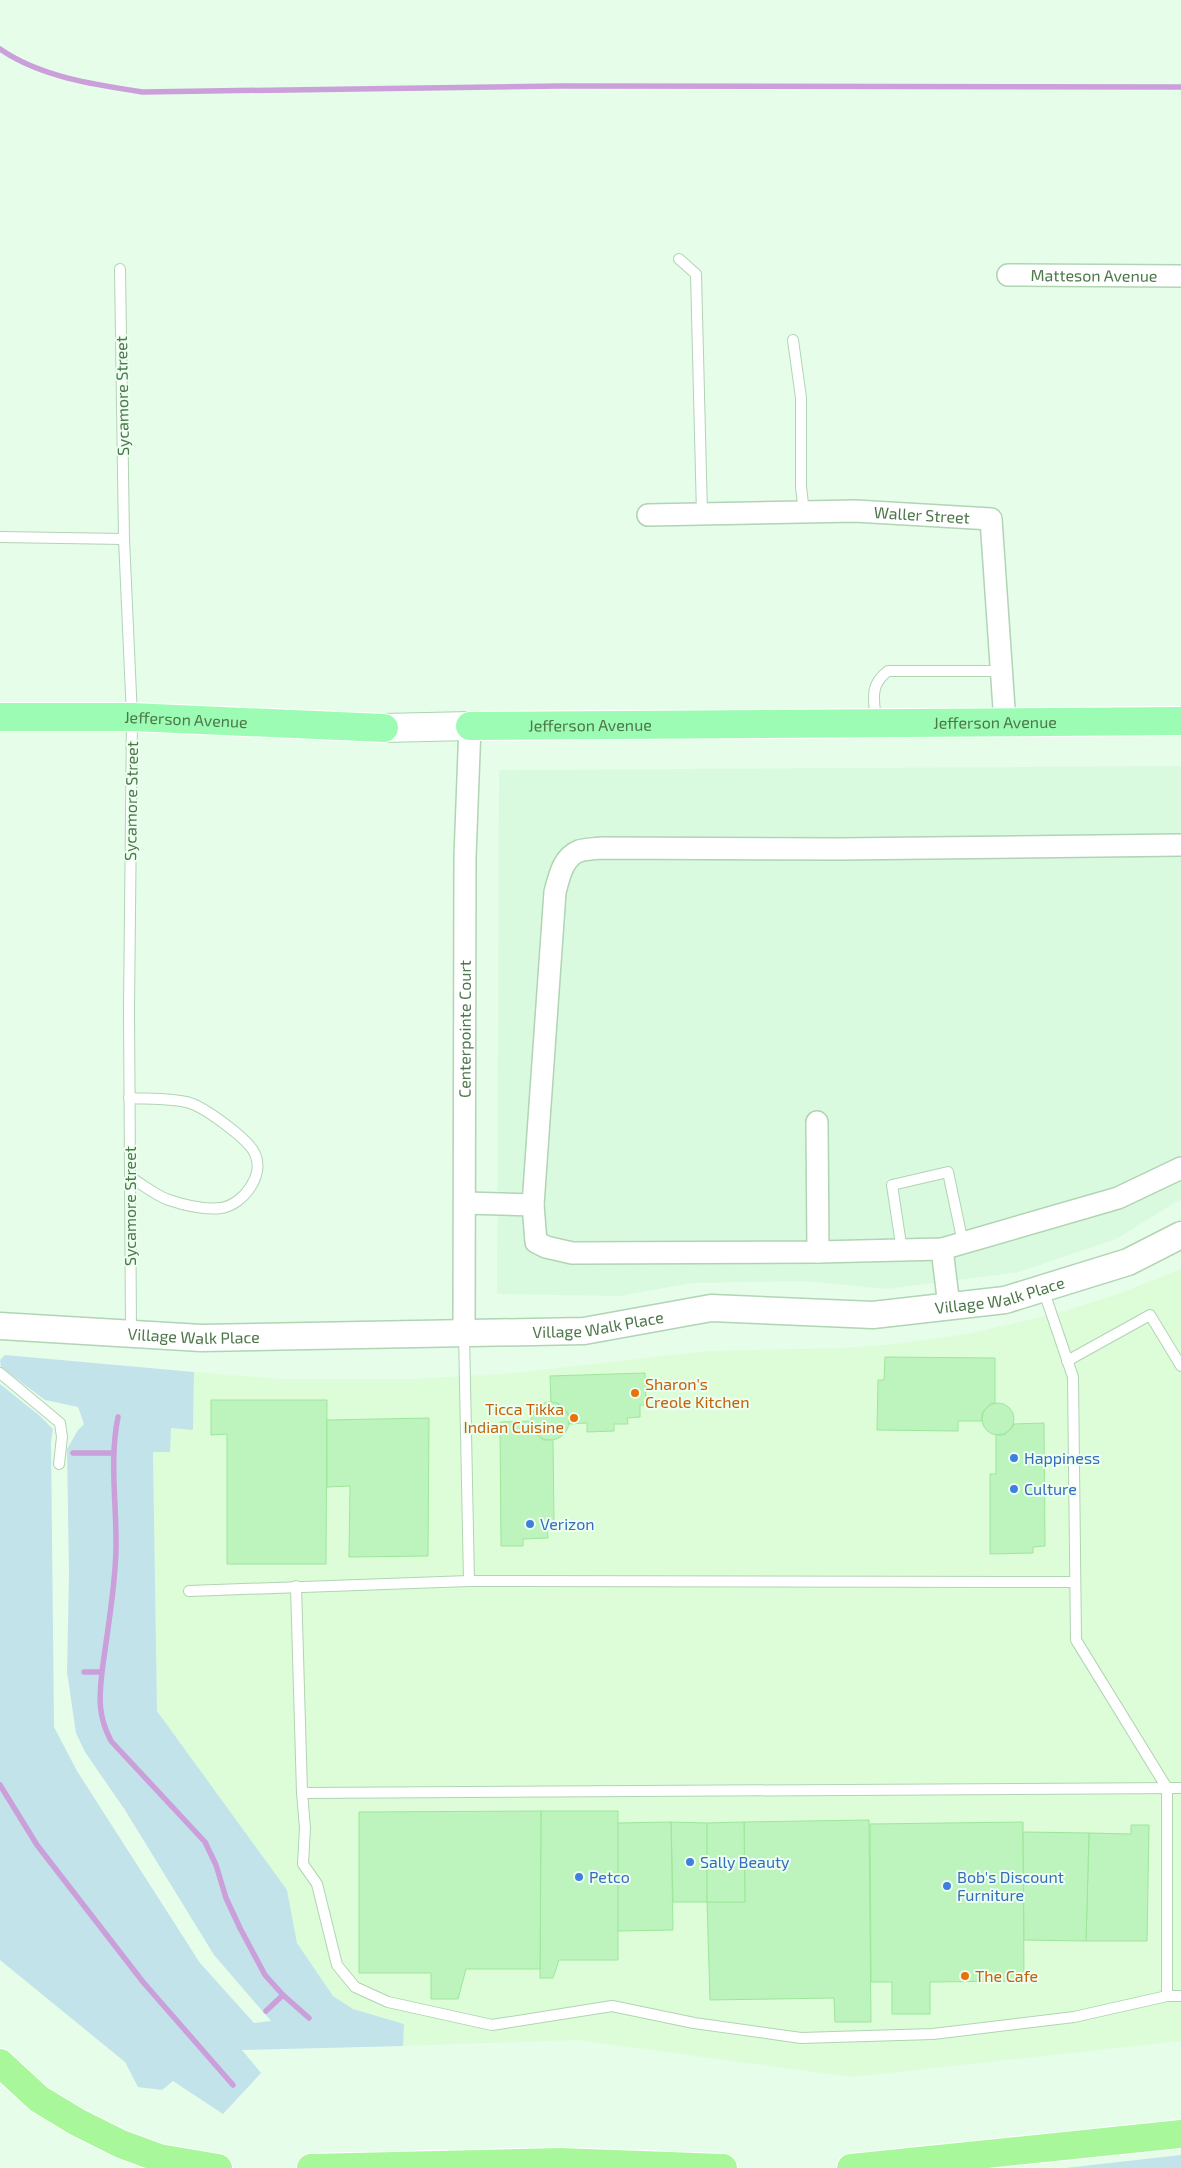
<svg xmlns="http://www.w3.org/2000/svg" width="1181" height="2168" font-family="'Exo 2',sans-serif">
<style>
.residential{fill:#dafadf}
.commercial{fill:#ddfdd9}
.green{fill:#c3e3eb}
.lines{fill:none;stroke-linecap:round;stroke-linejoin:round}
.stream{stroke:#cb9fd9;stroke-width:5.5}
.building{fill:#bdf3bc;stroke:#9ee69c}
.service-casing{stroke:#b1d4b3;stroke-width:12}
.minor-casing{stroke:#b1d4b3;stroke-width:24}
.tertiary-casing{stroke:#b1d4b3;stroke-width:29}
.secondary-casing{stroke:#abd4ad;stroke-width:30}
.primary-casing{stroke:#fff;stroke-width:30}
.motorway-casing{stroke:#fff;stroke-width:30}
.service{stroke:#fff;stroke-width:10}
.minor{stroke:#fff;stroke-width:21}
.tertiary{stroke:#fff;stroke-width:26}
.secondary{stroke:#fff;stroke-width:28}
.primary{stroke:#9dfcb3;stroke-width:28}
.motorway{stroke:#a8f89b;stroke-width:28}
.food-dot{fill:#e8710a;stroke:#ecfff0;stroke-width:2}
.shop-dot{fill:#3f7fe0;stroke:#ecfff0;stroke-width:2}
.labels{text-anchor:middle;stroke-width:4;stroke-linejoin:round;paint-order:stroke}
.street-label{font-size:16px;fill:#4c774a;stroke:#ecfff0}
.food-label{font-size:16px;fill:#c56008;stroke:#ecfff0;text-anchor:start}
.shop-label{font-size:16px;fill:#366cbe;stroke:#ecfff0;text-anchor:start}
</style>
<rect width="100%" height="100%" fill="#e6fdea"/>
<polygon class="residential" points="1181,766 1181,1199 1116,1239 1019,1272 887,1289 804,1281 693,1283 619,1296 497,1294 499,770"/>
<polygon class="commercial" points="1181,1269 1181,2041 852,2077 577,2040 403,2046 404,2024 353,2009 333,1996 297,1943 287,1890 157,1711 153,1452 170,1452 170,1428 193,1430 194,1372 282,1379 411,1379 514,1373 707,1351 840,1348 895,1344 967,1334 1054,1314 1115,1295"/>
<g class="green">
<polygon points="5,1355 194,1372 193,1430 171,1428 170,1452 153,1452 157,1711 287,1890 297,1943 333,1996 353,2009 404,2024 403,2046 242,2050 261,2073 223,2114 173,2081 162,2090 138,2087 125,2062 0,1960 0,1384 40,1416 53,1429 51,1442 54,1727 77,1771 200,1963 254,2023 271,2021 214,1955 125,1810 85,1752 76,1733 67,1672 69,1575 67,1449 78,1430 84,1424 78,1407 45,1400 1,1367 0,1360"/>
<polygon points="1181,2155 1181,2168 1065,2168"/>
</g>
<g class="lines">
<g class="stream">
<path d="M0,49c40,28 96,36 143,43l417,-6 621,1"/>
<polyline points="73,1453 113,1453"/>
<path d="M84,1672h18c5,-40 13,-81 14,-122 1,-44 -7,-89 2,-133"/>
<path d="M102,1672c-3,27 -4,44 9,69l94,101 11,23 10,33 14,30 25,47 18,20"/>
<polyline points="0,1785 37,1845 143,1982 233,2085"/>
<polyline points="266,2011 283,1995 309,2018"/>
</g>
</g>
<g class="building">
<polygon points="885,1357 995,1358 995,1403 991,1403 982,1413 982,1421 958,1421 958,1431 877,1430 878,1380 884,1380"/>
<polygon points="645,1373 646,1405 640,1405 640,1417 627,1418 628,1424 614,1424 614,1431 587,1432 587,1423 569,1424 568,1413 557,1403 551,1403 550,1376"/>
<polygon points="211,1400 327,1400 326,1564 227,1564 227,1434 211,1435"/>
<circle cx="550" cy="1421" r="19"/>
<circle cx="998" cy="1419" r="16"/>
<polygon points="429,1418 428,1556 349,1557 350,1486 327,1487 327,1420"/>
<polygon points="532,1421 531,1429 543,1440 553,1440 554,1523 547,1523 548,1538 523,1539 523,1546 501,1546 500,1422"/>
<polygon points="1044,1423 1045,1546 1033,1547 1033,1553 990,1554 990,1474 996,1474 996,1435 1004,1435 1013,1427 1014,1424"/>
<polygon points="541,1811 618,1811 618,1960 559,1960 553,1978 540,1978"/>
<polygon points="541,1811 540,1969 466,1969 458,1999 431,1999 431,1973 359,1973 359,1812"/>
<polygon points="869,1820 871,2022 835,2022 834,1998 710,2000 707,1902 745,1902 744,1822"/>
<polygon points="671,1822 707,1823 707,1902 673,1902"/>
<polygon points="671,1822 673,1930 618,1931 618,1823"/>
<polygon points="744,1822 745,1902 707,1902 707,1823"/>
<polygon points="1023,1822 1024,1981 930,1982 930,2014 892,2014 892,1982 871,1982 870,1824"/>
<polygon points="1131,1825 1149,1825 1147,1941 1086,1941 1089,1833 1131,1834"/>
<polygon points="1023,1832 1089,1833 1086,1941 1024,1940"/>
</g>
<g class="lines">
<defs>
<g id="service">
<polyline points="679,259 696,274 702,514"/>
<polyline points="120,269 124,539 132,717 129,1010 131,1332"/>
<polyline points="793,340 801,398 801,487 804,512"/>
<polyline points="0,537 124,539"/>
<path d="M876,721c-2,-21 -7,-36 12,-50h113"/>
<path d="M129,1098c18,1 45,0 61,5 15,5 59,36 65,51 10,21 -12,51 -34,54 -15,2 -37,-3 -52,-8 -13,-4 -27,-16 -39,-23"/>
<polyline points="902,1251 892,1185 948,1172 963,1243"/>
<polyline points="1043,1289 1073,1377 1076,1640 1167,1788 1167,1996"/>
<polyline points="464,1334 469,1581"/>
<polyline points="1067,1361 1150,1315 1181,1366"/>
<polyline points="0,1373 60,1423 62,1437 59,1464"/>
<polyline points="296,1586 302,1793 1181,1788"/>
<polyline points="189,1591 469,1581 1075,1582"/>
<polyline points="302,1793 305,1828 303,1864 317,1884 337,1965 355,1987 388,2002 492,2025 612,2006 694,2023 801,2038 933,2034 1074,2017 1167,1996 1181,1996"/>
</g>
<g id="minor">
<path id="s1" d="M1008,275l173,1"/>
<path id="s2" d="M648,515l207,-4 136,8 14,204"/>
<polyline points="465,1203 533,1205 536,1242 546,1247 572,1253 818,1252 817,1122"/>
<path d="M533,1205l22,-313c4,-15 8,-35 24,-41 6,-2 15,-2 21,-3l240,1 341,-4"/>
<polyline points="942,1249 949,1306"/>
<polyline points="818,1252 942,1249 1118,1198 1181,1168"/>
<path id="s3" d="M464,1333l1,-476 5,-131"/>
</g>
<g id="tertiary">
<path id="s4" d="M0,1326l201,12 383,-7 127,-23 162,7 132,-15 123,-38 53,-27"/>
</g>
<polyline id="secondary" points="384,728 470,726"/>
<g id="primary">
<path id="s5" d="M0,717h132l252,11"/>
<path id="s6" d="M470,726l711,-5"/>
</g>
<g id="motorway">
<polyline points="0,2063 39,2099 77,2122 121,2144 159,2158 218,2168"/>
<polyline points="311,2168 560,2162 723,2168"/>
<polyline points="851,2168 1181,2134"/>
</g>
</defs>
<use href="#service" class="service-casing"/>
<use href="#minor" class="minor-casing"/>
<use href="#tertiary" class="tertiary-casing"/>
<use href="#secondary" class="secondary-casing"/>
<use href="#primary" class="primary-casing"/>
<use href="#motorway" class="motorway-casing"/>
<use href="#service" class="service"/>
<use href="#minor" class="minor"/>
<use href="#tertiary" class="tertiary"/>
<use href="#secondary" class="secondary"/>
<use href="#primary" class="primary"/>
<use href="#motorway" class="motorway"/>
</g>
<g class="food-dot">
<circle cx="635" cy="1393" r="5"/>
<circle cx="574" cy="1418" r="5"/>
<circle cx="965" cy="1976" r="5"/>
</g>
<g class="shop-dot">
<circle cx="1014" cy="1458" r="5"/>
<circle cx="1014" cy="1489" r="5"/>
<circle cx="530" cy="1524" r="5"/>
<circle cx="690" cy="1862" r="5"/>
<circle cx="579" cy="1877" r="5"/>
<circle cx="947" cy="1886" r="5"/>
</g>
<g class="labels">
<g class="street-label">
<text dy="6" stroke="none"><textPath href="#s1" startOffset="86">Matteson Avenue</textPath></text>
<text transform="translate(122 396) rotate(-91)" y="6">Sycamore Street</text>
<text dy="6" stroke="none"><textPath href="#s2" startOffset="274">Waller Street</textPath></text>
<text dy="6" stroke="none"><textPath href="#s5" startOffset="186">Jefferson Avenue</textPath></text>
<text dy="6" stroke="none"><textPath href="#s6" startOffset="525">Jefferson Avenue</textPath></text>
<text dy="6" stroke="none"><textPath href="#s6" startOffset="120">Jefferson Avenue</textPath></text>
<text transform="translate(131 801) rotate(-89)" y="6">Sycamore Street</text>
<text dy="6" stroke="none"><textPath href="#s3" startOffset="304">Centerpointe Court</textPath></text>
<text transform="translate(130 1206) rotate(-90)" y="6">Sycamore Street</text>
<text dy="6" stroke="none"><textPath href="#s4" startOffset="1004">Village Walk Place</textPath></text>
<text dy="6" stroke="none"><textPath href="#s4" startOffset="599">Village Walk Place</textPath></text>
<text dy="6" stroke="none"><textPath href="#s4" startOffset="194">Village Walk Place</textPath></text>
</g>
<g class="food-label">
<text x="645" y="1390">Sharon's<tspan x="645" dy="18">Creole Kitchen</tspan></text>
<text x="564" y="1415" text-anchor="end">Ticca Tikka<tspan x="564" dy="18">Indian Cuisine</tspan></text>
<text x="975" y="1982">The Cafe</text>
</g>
<g class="shop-label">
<text x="1024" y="1464">Happiness</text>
<text x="1024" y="1495">Culture</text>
<text x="540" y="1530">Verizon</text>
<text x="700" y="1868">Sally Beauty</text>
<text x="589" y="1883">Petco</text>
<text x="957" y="1883">Bob's Discount<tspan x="957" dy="18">Furniture</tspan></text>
</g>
</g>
</svg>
